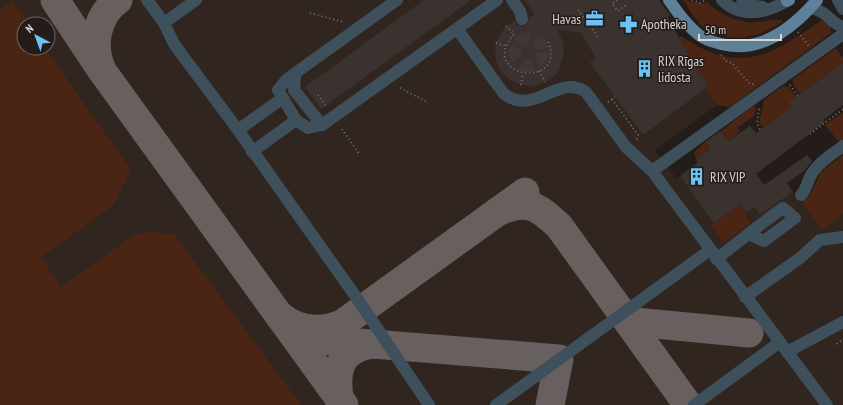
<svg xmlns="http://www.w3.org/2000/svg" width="843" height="405" font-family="'PT Sans Narrow',sans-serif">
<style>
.built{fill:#31251f;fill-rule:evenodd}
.green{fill:#4b2514}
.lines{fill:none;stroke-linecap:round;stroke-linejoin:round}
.taxiway{stroke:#68605e;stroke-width:29}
.building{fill:#3a322f}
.minor-tunnel{stroke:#3f3835;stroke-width:12;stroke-dasharray:12 6;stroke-linecap:butt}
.path{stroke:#756f6c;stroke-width:2;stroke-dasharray:1 3;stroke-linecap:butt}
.minor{stroke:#3e505b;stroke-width:12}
.major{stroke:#5c8198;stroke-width:12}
.labels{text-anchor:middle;stroke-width:3;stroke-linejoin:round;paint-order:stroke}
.poi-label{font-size:14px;fill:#dad5d3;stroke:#241c19;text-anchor:start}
</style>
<rect width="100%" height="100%" fill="#241c19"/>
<path class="built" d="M0,0h651l58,86 -4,3 12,16 -62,45 21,28 4,-2 34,47 -3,2 40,-2 -5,-10 8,-6 6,8 33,-23 20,25 30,-23v211h-843zM24,24h24v24h-24z"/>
<g class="green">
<path d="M683,0c9,0 15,6 24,2 13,13 33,22 52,20 9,-1 17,-4 25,-1 -21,13 -39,21 -64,14 -7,-2 -14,-4 -19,-10 -7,-7 -12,-17 -18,-25z"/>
<polygon points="13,1 29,24 24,24 24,48 45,48 131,170 113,206 41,257 61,287 131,237 150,231 175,235 301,405 0,405 0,10"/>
<path d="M822,20l8,6 1,7 -101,74 -13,-2 -12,-16 4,-3 -17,-24 -13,-24 2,-2c57,40 90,20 141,-16z"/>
<polygon points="836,48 843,58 843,63 800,94 793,84 793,79"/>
<polygon points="783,86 789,87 796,97 792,107 763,128 759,123 764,100"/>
<polygon points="756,106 754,116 737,128 740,131 728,141 721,131 752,107"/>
<polygon points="843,112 843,142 839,142 825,125"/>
<polygon points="705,142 710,149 696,159 694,152"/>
<polygon points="843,155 843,214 822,229 801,202 810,195 821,172"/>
<polygon points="740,204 751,223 723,243 711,225"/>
</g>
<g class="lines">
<g class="taxiway">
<polyline points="55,0 100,68 344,405"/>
<path d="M101,68c-10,-23 -4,-53 17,-68"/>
<path d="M499,211c30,-12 38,-5 60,15l129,179"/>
<polyline points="621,314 635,322 749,333"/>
<path d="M279,315c19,16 41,18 63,9l183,-132"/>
<path d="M329,341l44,3c-33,5 -38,24 -34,55"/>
<polyline points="373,344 559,359 550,405"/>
</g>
</g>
<g class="building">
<polygon points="424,0 471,0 321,109 305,87"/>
<polygon points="525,0 659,0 670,15 668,17 692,62 709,86 643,135 590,63 596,58 581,33 557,29 563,43 564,53 558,72 549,80 534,86 521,85 510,80 501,72 496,61 495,48 496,42 505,27 515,20 517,24 524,26 529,21 529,17 535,15"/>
<polygon points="843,63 843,105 823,120 825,122 756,174 764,185 807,155 812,161 805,170 787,183 793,192 760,215 754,207 746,213 740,204 714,223 680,176 698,162 696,159 710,149 705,142 721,131 728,141 750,126 756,133 792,107 789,102"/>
</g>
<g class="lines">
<circle class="minor-tunnel" cx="529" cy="52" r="14"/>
<g class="path">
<polyline points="617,0 612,4 618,11 626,5"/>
<polyline points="692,0 700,3 706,0"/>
<polyline points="578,10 599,38"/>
<polyline points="310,13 343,22"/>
<path d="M506,26l8,8c-39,44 57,57 33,5"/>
<polyline points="798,32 809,46"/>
<polyline points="496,43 506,46"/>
<polyline points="721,55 726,61 732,63 750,84 754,84"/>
<polyline points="539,71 545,82"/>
<polyline points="521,85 523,73"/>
<polyline points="790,85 798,96"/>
<polyline points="400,88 427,102"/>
<polyline points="318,95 326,106"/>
<polyline points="612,99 638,135 636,142"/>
<polyline points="608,102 615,97"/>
<polyline points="759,109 757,123 760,130"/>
<polyline points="342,129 360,155"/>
<polyline points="810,134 843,109"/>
<polyline points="837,344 843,339"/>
</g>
<g class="minor">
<polyline points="147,0 164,23 174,44 238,130 354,294 429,405"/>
<polyline points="397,0 287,79 278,90 296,120 308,128 322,125 497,0"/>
<polyline points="512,0 520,11 522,19"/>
<path d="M722,0c19,19 44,13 65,1"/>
<polyline points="742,0 748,5 763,7"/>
<polyline points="838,0 843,9"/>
<path d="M810,8c19,3 19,15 33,19"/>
<polyline points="164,23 196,0"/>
<path d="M457,29l47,65c32,23 53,-21 82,-2l40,55 26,24 175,234"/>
<polyline points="295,75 294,90 322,125"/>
<polyline points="238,130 283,98"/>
<polyline points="252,152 296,120"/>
<polyline points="652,171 843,34"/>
<path d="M801,195c6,-6 6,-13 10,-20 7,-12 21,-21 32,-29"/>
<path d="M716,259c23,-17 44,-35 67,-51l12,10 -31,23 -15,-7"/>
<polyline points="745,297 800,258 820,240 843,237"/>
<polyline points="787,352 843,322"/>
<polyline points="496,405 710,250"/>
<polyline points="694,405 780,342"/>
</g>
<g class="major">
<path d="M669,0c8,12 17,25 30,35 6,5 14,7 22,9 39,10 72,-16 96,-44"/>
<polyline points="787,1 789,0"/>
</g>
</g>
<defs>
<symbol id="office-bare" viewBox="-9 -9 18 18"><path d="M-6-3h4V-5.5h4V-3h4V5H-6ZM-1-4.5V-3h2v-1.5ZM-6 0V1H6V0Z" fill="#6fc2f4" stroke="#241c19" stroke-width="2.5" paint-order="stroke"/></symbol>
<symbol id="pharmacy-bare" viewBox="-9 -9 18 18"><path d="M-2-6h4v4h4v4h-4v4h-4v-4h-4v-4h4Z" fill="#6fc2f4" stroke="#241c19" stroke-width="2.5" paint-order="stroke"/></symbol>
<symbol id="building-bare" viewBox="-9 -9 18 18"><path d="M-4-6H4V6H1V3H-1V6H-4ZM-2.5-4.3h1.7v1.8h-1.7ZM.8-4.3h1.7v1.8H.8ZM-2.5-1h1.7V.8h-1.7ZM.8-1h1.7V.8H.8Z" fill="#6fc2f4" stroke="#241c19" stroke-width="2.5" paint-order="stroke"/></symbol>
</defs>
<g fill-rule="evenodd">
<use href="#office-bare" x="582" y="6" width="25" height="25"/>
<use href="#pharmacy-bare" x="616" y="12" width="25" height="25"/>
<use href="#building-bare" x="632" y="56" width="25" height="25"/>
<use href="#building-bare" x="684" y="164" width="25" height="25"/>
</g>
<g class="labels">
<g class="poi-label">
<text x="581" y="24" text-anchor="end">Havas</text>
<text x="641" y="29">Apotheka</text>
<text x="658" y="66">RIX Rīgas<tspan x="658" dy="16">lidosta</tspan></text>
<text x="710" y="182">RIX VIP</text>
</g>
</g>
<g transform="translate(36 36) rotate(319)"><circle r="19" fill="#241c19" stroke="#6d6663"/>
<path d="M0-3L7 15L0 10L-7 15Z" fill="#6fc2f4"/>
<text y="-6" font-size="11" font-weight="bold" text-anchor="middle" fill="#dad5d3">N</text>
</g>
<path d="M699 34v6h82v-6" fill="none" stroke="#dad5d3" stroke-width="2"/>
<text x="705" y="34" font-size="12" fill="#dad5d3" stroke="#241c19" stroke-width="3" paint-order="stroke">50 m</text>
</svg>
